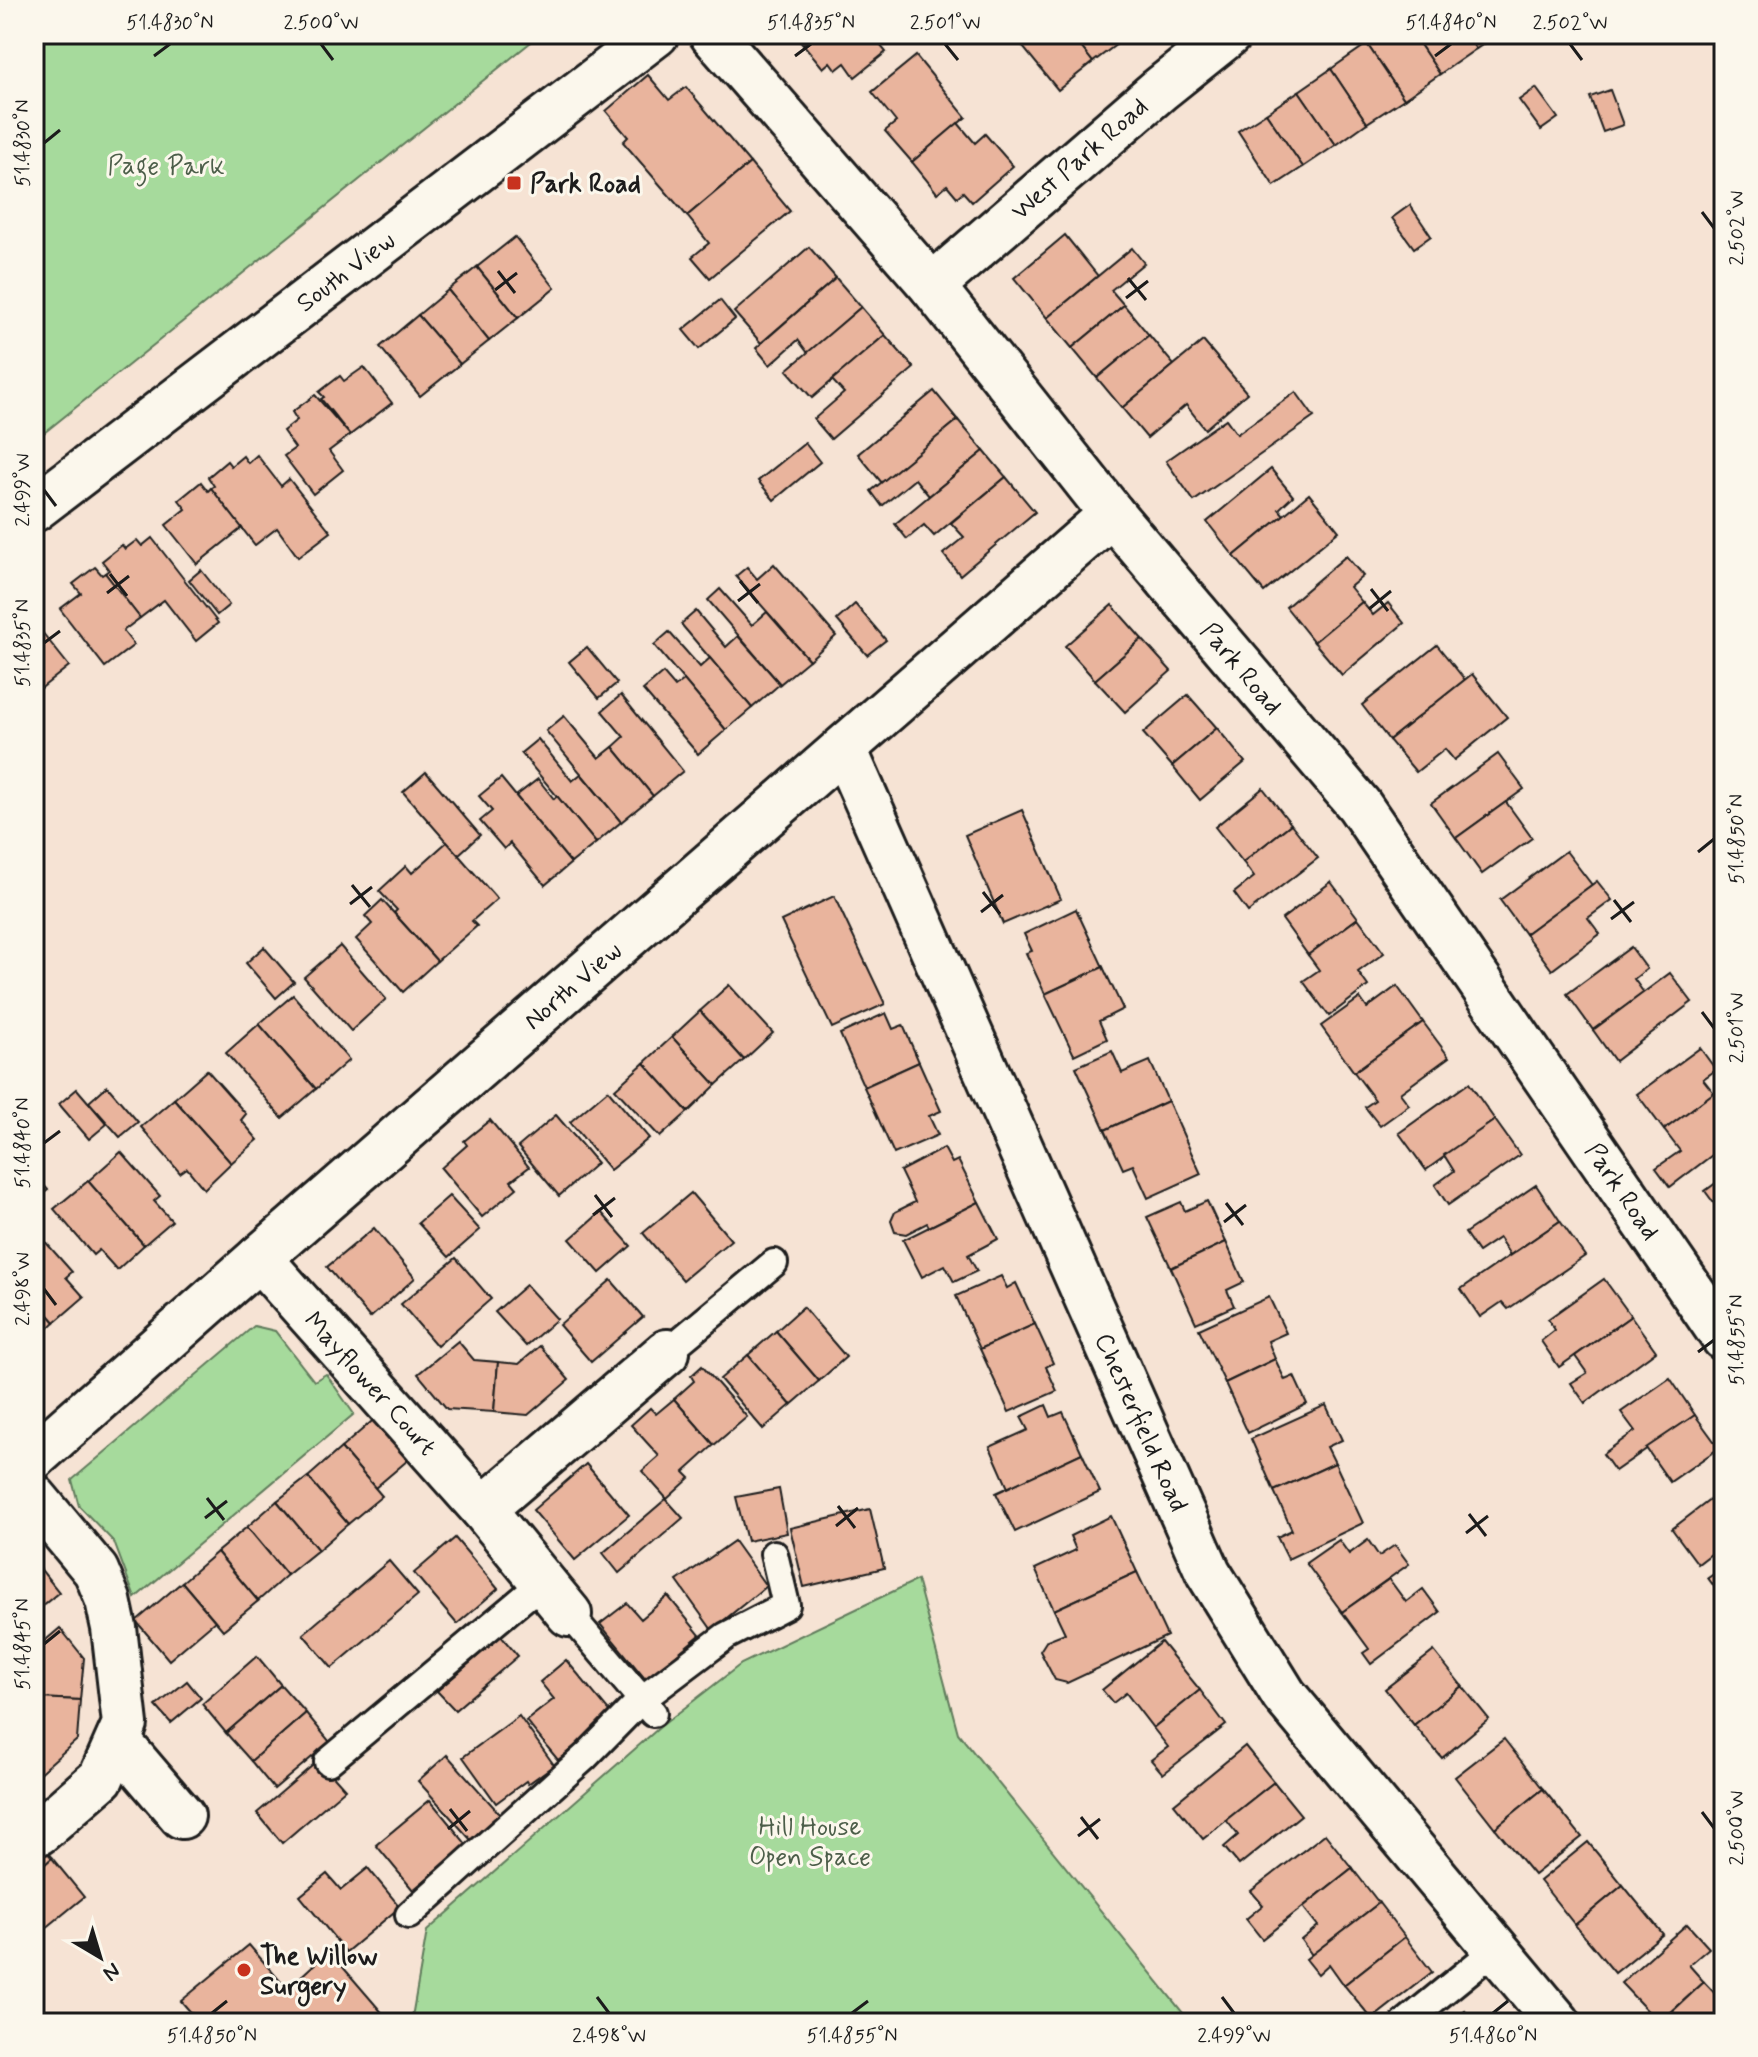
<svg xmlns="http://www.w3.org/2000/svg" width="1758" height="2057" font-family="Mynerve,sans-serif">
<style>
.green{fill:#a6da9c;stroke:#617b5c;stroke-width:2}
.building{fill:#e9b49d;stroke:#1c1c1c;stroke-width:2}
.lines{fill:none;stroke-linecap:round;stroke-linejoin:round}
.lane-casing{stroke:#1c1c1c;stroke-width:32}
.street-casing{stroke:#1c1c1c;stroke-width:50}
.secondary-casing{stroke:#1c1c1c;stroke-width:50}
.lane{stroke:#fbf7ec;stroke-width:26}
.street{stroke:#fbf7ec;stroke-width:44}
.secondary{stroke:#fbf7ec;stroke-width:44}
.ticks{fill:none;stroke:#1c1c1c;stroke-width:3}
.poi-dot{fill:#c8321e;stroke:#fbf7ec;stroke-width:3}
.labels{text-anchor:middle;stroke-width:6;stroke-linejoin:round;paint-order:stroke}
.street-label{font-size:26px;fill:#1c1c1c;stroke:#fbf7ec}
.park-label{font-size:26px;fill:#4c5e49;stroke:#fbf7ec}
.poi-label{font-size:26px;font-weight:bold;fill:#1c1c1c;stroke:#fbf7ec;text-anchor:start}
.neatline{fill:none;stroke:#1c1c1c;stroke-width:3}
.ticks-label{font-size:20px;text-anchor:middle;fill:#1c1c1c}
</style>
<rect width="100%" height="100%" fill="#f6e3d4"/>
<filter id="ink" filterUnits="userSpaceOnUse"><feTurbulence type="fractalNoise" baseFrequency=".0125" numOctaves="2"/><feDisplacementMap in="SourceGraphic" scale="16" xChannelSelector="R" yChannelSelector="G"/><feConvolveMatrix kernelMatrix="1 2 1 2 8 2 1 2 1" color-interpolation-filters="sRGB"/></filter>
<g filter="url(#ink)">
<g class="green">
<polygon points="34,34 541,34 34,441"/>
<polygon points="254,1326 275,1331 314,1381 326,1374 354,1414 135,1598 114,1542 79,1506 72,1480"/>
<polygon points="917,1580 958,1733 1191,2023 411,2023 427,1931 660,1727 741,1664"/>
</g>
<g class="building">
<polygon points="795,34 815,34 803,44"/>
<polygon points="815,34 871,34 886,52 855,77 845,63 836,70 830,62 823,68 803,44"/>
<polygon points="1034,34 1071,34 1093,62 1058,90 1023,47 1036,37"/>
<polygon points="1071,34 1128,34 1129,35 1093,62"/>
<polygon points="1383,34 1413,34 1440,74 1404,99 1367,44"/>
<polygon points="1413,34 1466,34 1476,49 1440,74"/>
<polygon points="1466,34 1499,34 1476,49"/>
<polygon points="1367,44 1404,99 1367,123 1331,69"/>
<polygon points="916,56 966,117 912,162 885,131 896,122 872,92"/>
<polygon points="1331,69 1367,123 1336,145 1299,91"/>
<polygon points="648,75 669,100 686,87 750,163 687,216 623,142 628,137 606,111"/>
<polygon points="1536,88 1558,118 1541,130 1519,100"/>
<polygon points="1610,90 1623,125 1603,132 1590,97"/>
<polygon points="1299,91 1336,145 1303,167 1266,113"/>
<polygon points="1266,113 1303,167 1274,186 1238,131"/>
<polygon points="958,123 975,143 985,134 1013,166 972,202 963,192 957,197 947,185 937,193 912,162"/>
<polygon points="1724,160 1724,187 1715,164"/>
<polygon points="750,163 790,211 710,278 692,257 709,243 687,216"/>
<polygon points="1410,205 1431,236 1414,248 1392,218"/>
<polygon points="1065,235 1098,276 1047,318 1014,278"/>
<polygon points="515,237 555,288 518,318 477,267"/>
<polygon points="809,247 836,278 761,343 734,312"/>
<polygon points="1132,248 1144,263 1111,290 1124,305 1072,348 1047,318"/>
<polygon points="477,267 518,318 489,341 448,290"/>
<polygon points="836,278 861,307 808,353 798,340 770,365 756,348"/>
<polygon points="448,290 489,341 460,364 418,315"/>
<polygon points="720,300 735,319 699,349 683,330"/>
<polygon points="1124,305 1149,335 1097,378 1072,348"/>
<polygon points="861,307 885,335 812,398 787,370"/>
<polygon points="418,315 460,364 420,396 380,347"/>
<polygon points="885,335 914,368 831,439 814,419 844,393 832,380"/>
<polygon points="1149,335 1174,365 1122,408 1097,378"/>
<polygon points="1203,341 1247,393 1205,429 1186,405 1147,438 1122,408"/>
<polygon points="364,367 392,403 350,435 321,399 324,397 319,392 340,376 344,381"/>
<polygon points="934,391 958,420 882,483 858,454"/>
<polygon points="1296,392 1314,417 1194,501 1166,461 1226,419 1237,434"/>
<polygon points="315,395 350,435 329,451 343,470 313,494 284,456 295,448 283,431 297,420 292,412"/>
<polygon points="958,420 984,451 929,496 915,479 882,506 871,491"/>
<polygon points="805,443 820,462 774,500 758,481"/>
<polygon points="984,451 1006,477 934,536 924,525 907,539 895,524"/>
<polygon points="257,455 281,486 289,479 331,532 298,557 277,528 255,545 211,488 214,486 208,477 227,461 231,466 243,456 248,463"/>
<polygon points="1271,469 1293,496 1279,509 1284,515 1234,556 1207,522"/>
<polygon points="1006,477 1035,512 960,575 943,554 964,537 951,523"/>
<polygon points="201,482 208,491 211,488 242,528 197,564 166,525 186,509 179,500"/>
<polygon points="1309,494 1339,531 1264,592 1234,556"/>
<polygon points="152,538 218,623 196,641 164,600 140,618 105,573 109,570 102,561 122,545 125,549 137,540 142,546"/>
<polygon points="1346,556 1363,576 1350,587 1362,602 1314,642 1286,607"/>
<polygon points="774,564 836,636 809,660 736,576 747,567 757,579"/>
<polygon points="95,567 102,575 105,573 140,618 123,631 134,645 105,667 60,609 81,593 73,584"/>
<polygon points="201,570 229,605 217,615 189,580"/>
<polygon points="720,589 752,625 767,612 809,660 780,684 708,600"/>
<polygon points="1362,602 1373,615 1388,603 1404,623 1342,675 1314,642"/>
<polygon points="855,604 886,640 867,655 837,620"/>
<polygon points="1112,605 1142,639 1095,680 1065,646"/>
<polygon points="696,611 726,647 738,636 780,684 752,708 681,624"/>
<polygon points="38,627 69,666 34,694 34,631"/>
<polygon points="669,632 700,667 710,658 752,708 726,730 654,645"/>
<polygon points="1142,639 1171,671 1125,712 1095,680"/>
<polygon points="1437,645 1465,680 1389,740 1362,705"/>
<polygon points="587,647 617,683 599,698 569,662"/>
<polygon points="663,673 675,687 684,680 726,730 698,754 643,690"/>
<polygon points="1472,674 1507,717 1454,760 1445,749 1416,772 1389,740"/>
<polygon points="621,695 683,771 653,796 613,747 624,737 602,711"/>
<polygon points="1188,695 1217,728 1172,766 1143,733"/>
<polygon points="564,716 599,758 613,747 653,796 621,822 546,731"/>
<polygon points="1217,728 1245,762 1200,800 1172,766"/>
<polygon points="538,739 572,781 581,774 621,822 596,843 521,753"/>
<polygon points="1498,754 1524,789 1456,838 1431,803"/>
<polygon points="426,772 480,835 458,855 403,792"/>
<polygon points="501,778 571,863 545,885 510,843 504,849 480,821 492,811 479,796"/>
<polygon points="538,779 554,799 557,796 596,843 571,863 516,796"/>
<polygon points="1263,788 1291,824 1243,862 1215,827"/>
<polygon points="1506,802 1532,838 1482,874 1456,838"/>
<polygon points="1022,810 1061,899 1003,924 965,835"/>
<polygon points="1291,824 1318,858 1248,912 1234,893 1254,877 1243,862"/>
<polygon points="447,842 497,899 472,921 477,926 437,961 394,913 397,910 379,891 406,866 412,873"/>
<polygon points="1566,851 1592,885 1525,934 1500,900"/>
<polygon points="1597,881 1612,900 1588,918 1600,934 1552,970 1525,934"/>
<polygon points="1331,882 1358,918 1308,955 1282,919"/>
<polygon points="834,896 885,1004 832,1028 781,921"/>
<polygon points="382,900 437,961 403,992 356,939 372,924 365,916"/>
<polygon points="1076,909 1103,967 1045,994 1026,953 1032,951 1024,934"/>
<polygon points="1358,918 1384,953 1358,972 1368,986 1329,1016 1303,981 1319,970 1308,955"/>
<polygon points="340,946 386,999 351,1031 304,977"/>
<polygon points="264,947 294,982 276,998 246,963"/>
<polygon points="1631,947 1647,969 1634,979 1644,993 1593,1030 1567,994"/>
<polygon points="1103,967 1123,1009 1099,1021 1107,1039 1074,1055 1045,994"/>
<polygon points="1670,973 1692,1002 1615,1061 1593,1030"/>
<polygon points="729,985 773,1033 744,1060 700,1011"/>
<polygon points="1397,986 1423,1022 1354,1072 1321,1026 1360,998 1367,1008"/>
<polygon points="293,995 349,1060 316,1089 259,1024"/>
<polygon points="700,1011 744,1060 716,1085 672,1037"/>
<polygon points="886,1013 893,1029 903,1025 919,1062 864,1087 840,1034"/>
<polygon points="1423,1022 1449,1057 1400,1093 1409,1105 1380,1126 1365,1107 1375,1100 1354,1072"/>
<polygon points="259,1024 316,1089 282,1118 226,1053"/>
<polygon points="672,1037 716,1085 688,1112 644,1063"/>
<polygon points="1700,1048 1716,1070 1703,1079 1714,1093 1664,1130 1637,1094"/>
<polygon points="1112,1051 1122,1073 1150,1061 1168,1101 1105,1130 1076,1067"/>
<polygon points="919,1062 941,1111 929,1116 938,1135 894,1154 864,1087"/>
<polygon points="644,1063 688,1112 660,1137 615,1089"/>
<polygon points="207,1070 246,1114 241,1120 258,1140 231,1163 174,1099"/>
<polygon points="1469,1083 1495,1120 1426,1170 1399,1133"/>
<polygon points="1724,1085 1724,1146 1670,1187 1656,1168 1680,1151 1664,1130"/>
<polygon points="107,1086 138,1122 120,1137 89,1102"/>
<polygon points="77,1089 107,1124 89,1139 59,1104"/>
<polygon points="608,1090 649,1138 610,1170 570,1122"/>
<polygon points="174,1099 231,1163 204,1189 187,1168 180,1173 141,1127"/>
<polygon points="1168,1101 1201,1174 1148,1198 1133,1165 1123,1169 1105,1130"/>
<polygon points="556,1115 597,1163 559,1196 518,1147"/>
<polygon points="490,1120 529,1167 511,1181 517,1188 482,1217 441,1168 467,1145 464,1141"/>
<polygon points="1495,1120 1520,1155 1448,1205 1435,1185 1454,1171 1444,1155"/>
<polygon points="944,1148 952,1163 958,1160 979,1202 929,1227 927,1223 906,1234 895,1232 891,1221 895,1212 915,1202 900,1171"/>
<polygon points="121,1152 160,1196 154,1201 172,1221 144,1245 88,1181"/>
<polygon points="34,1174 48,1190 34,1202"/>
<polygon points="1724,1177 1724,1217 1705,1191"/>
<polygon points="88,1181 144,1245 117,1270 99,1250 93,1255 54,1209"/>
<polygon points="1536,1185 1560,1221 1510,1255 1499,1238 1478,1252 1465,1233"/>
<polygon points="691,1193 731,1240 683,1280 643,1233"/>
<polygon points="449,1196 480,1230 449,1257 418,1223"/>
<polygon points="1207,1201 1226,1242 1171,1268 1147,1217 1181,1202 1185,1211"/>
<polygon points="979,1202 998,1239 968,1255 977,1271 954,1282 945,1265 922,1277 903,1240"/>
<polygon points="601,1212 631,1246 600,1273 570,1239"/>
<polygon points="1560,1221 1585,1256 1508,1309 1502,1302 1480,1317 1461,1289"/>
<polygon points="374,1228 415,1278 370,1318 327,1267"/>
<polygon points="34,1229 72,1272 66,1277 84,1297 55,1322 34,1298"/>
<polygon points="1226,1242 1244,1282 1227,1290 1234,1306 1196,1323 1171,1268"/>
<polygon points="456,1258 491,1299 437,1346 401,1304"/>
<polygon points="1001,1276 1007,1288 1016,1283 1035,1324 980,1349 956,1296"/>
<polygon points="1604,1279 1631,1316 1559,1367 1541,1341 1555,1330 1548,1319"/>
<polygon points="611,1280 643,1317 591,1362 559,1325"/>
<polygon points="526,1285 557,1319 526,1346 495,1312"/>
<polygon points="1269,1297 1286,1333 1268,1341 1275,1359 1225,1383 1199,1329"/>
<polygon points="34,1298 55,1322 34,1342"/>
<polygon points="803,1307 846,1357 819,1381 776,1331"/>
<polygon points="1631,1316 1656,1351 1585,1403 1571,1383 1587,1373 1575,1356"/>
<polygon points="1035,1324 1053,1363 1046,1367 1057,1391 1009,1412 980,1349"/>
<polygon points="776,1331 819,1381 791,1405 748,1355"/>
<polygon points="458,1341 474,1360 498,1362 494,1412 447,1409 418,1374"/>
<polygon points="540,1346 569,1380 528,1415 494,1412 498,1362 519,1364"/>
<polygon points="748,1355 791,1405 763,1429 720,1379"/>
<polygon points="1275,1359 1285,1380 1294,1376 1307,1404 1248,1433 1225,1383"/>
<polygon points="702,1366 747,1417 714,1445 674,1399 694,1381 691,1376"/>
<polygon points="1670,1378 1695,1415 1615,1471 1603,1454 1635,1431 1621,1412"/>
<polygon points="674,1399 714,1445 684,1472 690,1478 667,1499 642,1471 659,1456 631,1425 650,1408 656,1414"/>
<polygon points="1046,1405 1051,1417 1063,1412 1082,1453 1008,1488 990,1447 1028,1430 1021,1417"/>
<polygon points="1326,1405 1342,1440 1327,1447 1335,1463 1274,1491 1251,1439"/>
<polygon points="386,1409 421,1449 375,1488 341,1448"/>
<polygon points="1695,1415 1719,1448 1670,1482 1646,1448"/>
<polygon points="341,1448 382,1496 348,1524 308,1477"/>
<polygon points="1082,1453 1100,1492 1015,1532 996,1493"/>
<polygon points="1335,1463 1363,1523 1288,1559 1277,1537 1292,1530 1274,1491"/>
<polygon points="586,1464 629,1515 575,1560 533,1510"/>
<polygon points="308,1477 348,1524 318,1550 277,1501"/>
<polygon points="779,1489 787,1533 747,1541 736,1497"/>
<polygon points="1724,1489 1724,1544 1698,1564 1672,1529"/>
<polygon points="666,1499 683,1518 619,1573 603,1553"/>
<polygon points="277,1501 318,1550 287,1575 247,1527"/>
<polygon points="870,1509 884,1568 804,1587 790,1528"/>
<polygon points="1111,1516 1137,1572 1054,1610 1035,1569 1076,1550 1070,1536"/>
<polygon points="247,1527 287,1575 258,1601 217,1552"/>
<polygon points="455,1538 498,1589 457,1624 414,1573"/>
<polygon points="1339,1540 1349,1554 1368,1540 1379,1556 1395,1545 1409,1564 1342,1612 1306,1563"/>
<polygon points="734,1541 766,1586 712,1630 677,1581"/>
<polygon points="217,1552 258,1601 223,1630 182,1582"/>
<polygon points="34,1561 59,1592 34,1613"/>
<polygon points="389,1561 418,1595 332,1668 303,1634"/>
<polygon points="1724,1567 1724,1598 1723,1599 1708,1578"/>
<polygon points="1137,1572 1167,1636 1067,1683 1055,1680 1040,1651 1047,1640 1065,1633 1054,1610"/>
<polygon points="1389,1579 1406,1602 1423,1589 1440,1612 1371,1664 1363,1653 1369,1649 1342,1612"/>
<polygon points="182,1582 215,1621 169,1660 136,1621"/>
<polygon points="668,1596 700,1635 646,1680 600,1624 627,1603 641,1619"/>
<polygon points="60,1628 84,1658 80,1700 37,1698 39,1673 34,1666 34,1650"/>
<polygon points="501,1636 518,1656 455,1710 437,1691"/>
<polygon points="1161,1642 1200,1690 1153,1728 1126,1693 1113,1703 1102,1690"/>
<polygon points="1434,1651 1462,1686 1414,1725 1385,1689"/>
<polygon points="257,1656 281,1685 226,1733 202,1704"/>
<polygon points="566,1660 613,1716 558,1760 526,1721 554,1699 540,1682"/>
<polygon points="187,1681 201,1698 171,1723 156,1706"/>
<polygon points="281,1685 306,1713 251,1761 226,1733"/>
<polygon points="1462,1686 1489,1719 1442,1758 1414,1725"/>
<polygon points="1200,1690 1226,1725 1163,1774 1151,1760 1168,1747 1153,1728"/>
<polygon points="37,1698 80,1700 77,1740 36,1776 34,1773 34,1722"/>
<polygon points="306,1713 330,1742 274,1789 251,1761"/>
<polygon points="519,1716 554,1765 528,1784 526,1781 496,1803 463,1757"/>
<polygon points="1504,1739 1543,1789 1495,1828 1455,1777"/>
<polygon points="1245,1746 1274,1782 1203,1839 1174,1804"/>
<polygon points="447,1755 500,1814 471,1840 418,1781"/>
<polygon points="319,1760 345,1789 282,1843 257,1813"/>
<polygon points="1274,1782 1301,1815 1239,1865 1224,1847 1238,1835 1226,1820"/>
<polygon points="1543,1789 1582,1837 1534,1875 1495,1828"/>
<polygon points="430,1800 467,1845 413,1890 376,1845"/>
<polygon points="1325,1834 1352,1868 1262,1939 1246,1919 1263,1905 1251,1891"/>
<polygon points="34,1836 52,1858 34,1874"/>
<polygon points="1588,1842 1623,1885 1575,1925 1540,1881"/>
<polygon points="52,1858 84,1897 34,1938 34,1874"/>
<polygon points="368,1868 400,1907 346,1952 300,1896 327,1874 341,1890"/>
<polygon points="1352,1868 1379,1903 1312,1955 1301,1940 1318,1926 1303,1907"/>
<polygon points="1623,1885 1663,1934 1615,1973 1575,1925"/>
<polygon points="1379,1903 1405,1937 1344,1985 1329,1964 1318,1974 1306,1959"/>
<polygon points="1687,1924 1709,1948 1689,1965 1704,1982 1659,2023 1621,1983"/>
<polygon points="1405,1937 1432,1972 1372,2019 1344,1985"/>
<polygon points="249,1945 287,1989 329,1951 391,2023 200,2023 181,2001"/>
<polygon points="1704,1982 1722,2001 1724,2000 1724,2023 1660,2023"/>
<polygon points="1465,2011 1475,2023 1451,2023"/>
</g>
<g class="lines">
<defs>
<g id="lane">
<polyline points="667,1352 774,1263"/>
<polyline points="569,1614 653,1713"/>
<polyline points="328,1762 543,1582"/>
<polyline points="409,1915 586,1756 641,1700 726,1636 786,1605 774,1554"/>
<polyline points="1405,2023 1496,1949"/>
</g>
<g id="street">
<polyline points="932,286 1159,90 1229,34"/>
<polyline points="34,509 656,34"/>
<polyline points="844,749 1208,1572 1284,1695 1558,2023"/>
<polyline points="259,1258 483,1509 569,1614"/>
<polyline points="34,1457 259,1258 1112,514"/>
<polyline points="34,1497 96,1571 108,1600 114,1628 125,1724 101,1778 39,1832"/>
<polyline points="483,1509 667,1352"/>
<polyline points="118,1741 182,1816"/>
</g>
<polyline id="secondary" points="712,34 932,286 1112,514 1359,805 1724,1338"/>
</defs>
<use href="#lane" class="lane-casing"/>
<use href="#street" class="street-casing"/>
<use href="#secondary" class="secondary-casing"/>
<use href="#lane" class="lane"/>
<use href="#street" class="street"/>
<use href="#secondary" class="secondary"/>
</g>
</g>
<path class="ticks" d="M321,44l12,16M945,44l13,16M1570,44l12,16M154,56l16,-12M795,56l16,-12M1435,56l16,-12M44,143l16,-13M1702,212l12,16M498,271l17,22M1128,278l18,22M495,290l22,-17M1126,298l22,-17M44,490l12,16M110,574l17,22M740,581l18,22M1371,589l17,22M107,593l22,-17M738,601l22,-17M1369,609l22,-18M44,643l16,-12M1698,852l16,-13M352,885l18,22M983,892l17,22M1614,900l17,22M350,904l22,-17M981,912l22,-17M1611,919l23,-17M1702,1012l12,16M44,1143l16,-12M595,1195l17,22M1226,1203l17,22M593,1215l22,-17M1224,1222l22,-17M44,1289l12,16M1698,1352l16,-12M207,1498l17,22M838,1506l17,22M1469,1514l17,22M205,1518l22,-17M836,1526l22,-18M1466,1533l22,-17M44,1644l16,-13M450,1809l17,22M1702,1812l12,16M1081,1817l17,22M448,1829l22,-18M1078,1836l22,-17M597,1997l12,16M1222,1997l12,16M212,2013l15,-12M852,2013l16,-12M1493,2013l15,-12"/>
<g class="poi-dot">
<rect x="506" y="175" width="16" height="16" rx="4"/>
<circle cx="244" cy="1970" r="8"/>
</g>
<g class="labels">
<g class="street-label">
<text transform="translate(1079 158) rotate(-41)" y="9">West Park Road</text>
<text transform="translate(345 271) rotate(-37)" y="9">South View</text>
<text transform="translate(1242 668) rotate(50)" y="9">Park Road</text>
<text transform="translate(572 985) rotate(-41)" y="9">North View</text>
<text transform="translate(1623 1191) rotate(56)" y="9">Park Road</text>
<text transform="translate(371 1383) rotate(48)" y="9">Mayflower Court</text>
<text transform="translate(1142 1422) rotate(66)" y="9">Chesterfield Road</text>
</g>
<g class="park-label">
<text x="166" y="174">Page Park</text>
<text x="810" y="1835">Hill House<tspan x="810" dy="30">Open Space</tspan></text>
</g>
<g class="poi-label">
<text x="530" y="192">Park Road</text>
<text x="260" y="1964">The Willow<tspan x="260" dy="30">Surgery</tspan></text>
</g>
</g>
<rect width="1758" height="2057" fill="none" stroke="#fbf7ec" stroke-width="88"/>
<g transform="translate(100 1957) rotate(142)" stroke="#fbf7ec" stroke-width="6" paint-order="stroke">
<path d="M0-6L14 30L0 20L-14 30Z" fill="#1c1c1c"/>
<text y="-12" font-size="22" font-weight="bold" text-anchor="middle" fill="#1c1c1c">N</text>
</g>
<rect x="44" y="44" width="1670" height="1969" class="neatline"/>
<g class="ticks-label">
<text x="170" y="29">51.4830°N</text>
<text x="321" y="29">2.500°W</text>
<text x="811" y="29">51.4835°N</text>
<text x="945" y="29">2.501°W</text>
<text x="1451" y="29">51.4840°N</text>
<text x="1570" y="29">2.502°W</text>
<text transform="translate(22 143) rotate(-90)" y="7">51.4830°N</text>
<text transform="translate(1736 228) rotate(-90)" y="7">2.502°W</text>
<text transform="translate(22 490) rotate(-90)" y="7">2.499°W</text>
<text transform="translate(22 643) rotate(-90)" y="7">51.4835°N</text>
<text transform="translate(1736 839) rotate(-90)" y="7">51.4850°N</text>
<text transform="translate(1736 1028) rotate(-90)" y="7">2.501°W</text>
<text transform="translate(22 1143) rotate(-90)" y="7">51.4840°N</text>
<text transform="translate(22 1289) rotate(-90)" y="7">2.498°W</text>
<text transform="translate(1736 1340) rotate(-90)" y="7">51.4855°N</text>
<text transform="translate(22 1644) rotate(-90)" y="7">51.4845°N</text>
<text transform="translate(1736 1828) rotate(-90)" y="7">2.500°W</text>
<text x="212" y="2042">51.4850°N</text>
<text x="609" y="2042">2.498°W</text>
<text x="852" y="2042">51.4855°N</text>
<text x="1234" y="2042">2.499°W</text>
<text x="1493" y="2042">51.4860°N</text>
</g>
</svg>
